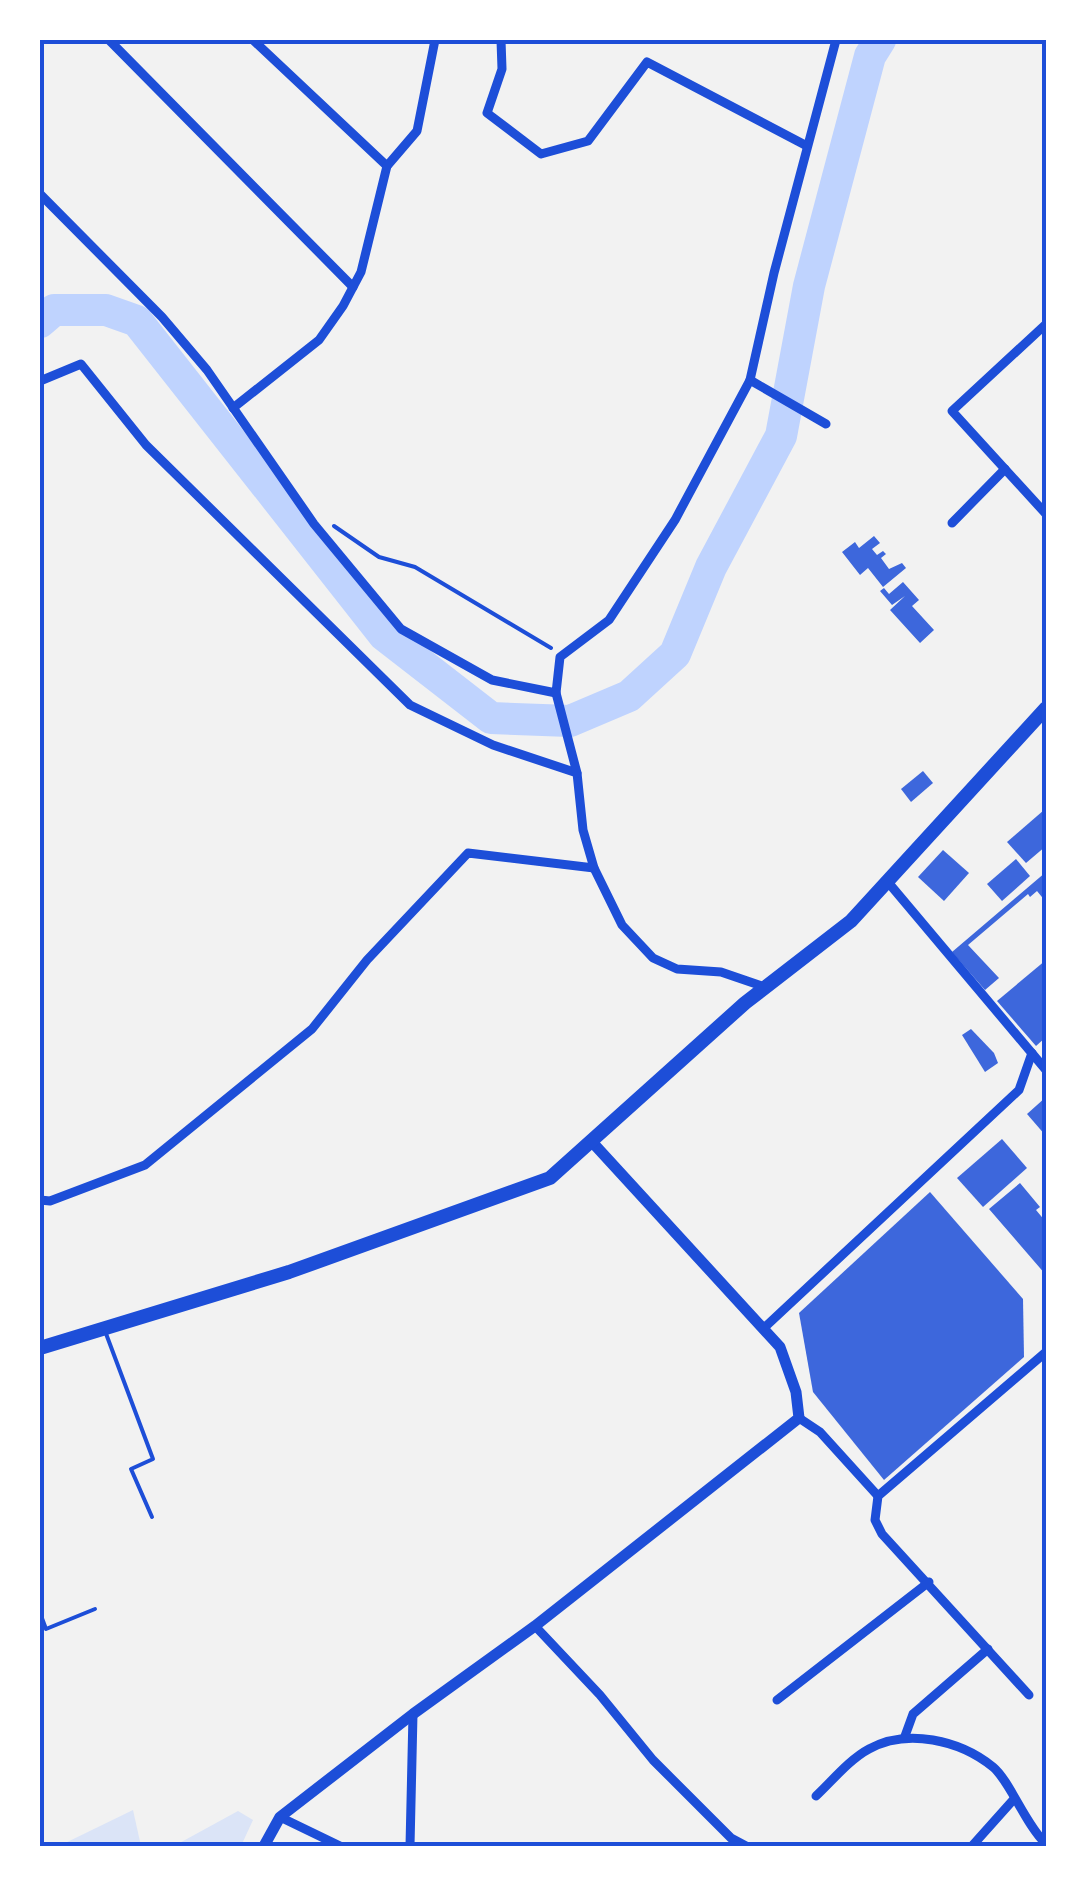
<svg xmlns="http://www.w3.org/2000/svg" width="1086" height="1886" font-family="'Space Grotesk',sans-serif">
<style>
.green{fill:#dbe4f7}
.lines{fill:none;stroke-linecap:round;stroke-linejoin:round}
.river{stroke:#bfd3fe;stroke-width:32}
.building{fill:#3d67dc}
.path{stroke:#1d4ed8;stroke-width:4}
.service{stroke:#1d4ed8;stroke-width:4}
.minor{stroke:#1d4ed8;stroke-width:9}
.tertiary{stroke:#1d4ed8;stroke-width:11}
.primary{stroke:#1d4ed8;stroke-width:14}
.neatline{fill:none;stroke:#1d4ed8;stroke-width:4}
</style>
<rect width="100%" height="100%" fill="#f2f2f2"/>
<g class="green">
<polygon points="133,1810 141,1846 59,1846"/>
<polygon points="238,1811 253,1820 241,1846 174,1846"/>
</g>
<g class="lines">
<polyline class="river" points="40,322 54,310 106,310 137,321 384,635 491,718 570,721 629,696 675,654 711,567 781,436 809,286 870,56 880,40"/>
</g>
<g class="building">
<polygon points="874,536 880,543 872,549 877,555 883,551 886,554 881,558 889,569 902,563 906,568 883,587 868,568 860,575 842,552 855,542 859,548"/>
<polygon points="903,582 919,600 912,606 934,630 920,643 890,610 905,596 892,605 880,591 884,588 889,594"/>
<polygon points="923,771 933,783 911,802 901,789"/>
<polygon points="1044,810 1046,846 1026,863 1007,842"/>
<polygon points="943,850 969,873 944,901 918,877"/>
<polygon points="1016,859 1030,876 1002,901 987,884"/>
<polygon points="1046,872 1046,902 1037,891 1030,897 1028,894 968,945 999,978 985,990 952,952"/>
<polygon points="1046,960 1046,1037 1036,1046 997,1001"/>
<polygon points="971,1029 994,1053 998,1063 985,1072 962,1035"/>
<polygon points="1046,1097 1046,1136 1027,1114"/>
<polygon points="1002,1139 1027,1168 983,1207 957,1178"/>
<polygon points="1020,1183 1040,1207 1036,1210 1046,1222 1046,1275 989,1209"/>
<polygon points="930,1192 1023,1299 1024,1357 884,1480 813,1392 799,1313"/>
</g>
<g class="lines">
<polyline class="path" points="334,526 379,557 415,567 551,648"/>
<g class="service">
<polyline points="105,1331 153,1459 131,1469 152,1517"/>
<polyline points="40,1613 46,1629 95,1609"/>
</g>
<g class="minor">
<polyline points="109,40 353,287"/>
<polyline points="253,40 387,166"/>
<polyline points="501,40 502,69 487,113 541,154 588,141 647,62 807,146"/>
<polyline points="40,194 162,317 207,370 314,524 401,629 492,680 556,693 560,657 609,620 675,520 750,380 774,273 836,40"/>
<polyline points="1045,325 952,411 1046,514"/>
<polyline points="750,380 826,424"/>
<polyline points="40,381 81,364 146,445 410,705 493,745 577,773 583,830 594,868 622,925 653,958 677,969 721,972 765,987"/>
<polyline points="233,408 319,340 343,306 361,272 387,166 417,131 435,40"/>
<polyline points="952,523 1005,469"/>
<polyline points="556,693 577,773"/>
<polyline points="887,881 1046,1070"/>
<polyline points="40,1200 50,1201 145,1165 312,1029 367,960 468,853 594,868"/>
<polyline points="765,1327 1019,1090 1032,1053"/>
<polyline points="799,1418 820,1432 878,1496"/>
<polyline points="535,1626 600,1695 653,1760 731,1838 746,1846"/>
<polyline points="1029,1695 882,1534 875,1520 878,1496 1046,1352"/>
<polyline points="777,1700 929,1582"/>
<polyline points="905,1736 913,1714 988,1649"/>
<path d="M816,1796c16,-15 34,-37 53,-47 38,-21 91,-9 124,18 17,14 32,57 53,77"/>
<polyline points="280,1817 340,1846"/>
<polyline points="410,1846 413,1714"/>
<polyline points="972,1846 1014,1799"/>
</g>
<polyline class="tertiary" points="264,1846 280,1817 413,1714 535,1626 799,1418 796,1392 780,1347 593,1143"/>
<polyline class="primary" points="40,1348 289,1272 550,1178 745,1003 851,921 1046,708"/>
</g>
<rect width="1086" height="1886" fill="none" stroke="#ffffff" stroke-width="85"/>
<rect x="42" y="42" width="1002" height="1802" class="neatline"/>
</svg>
